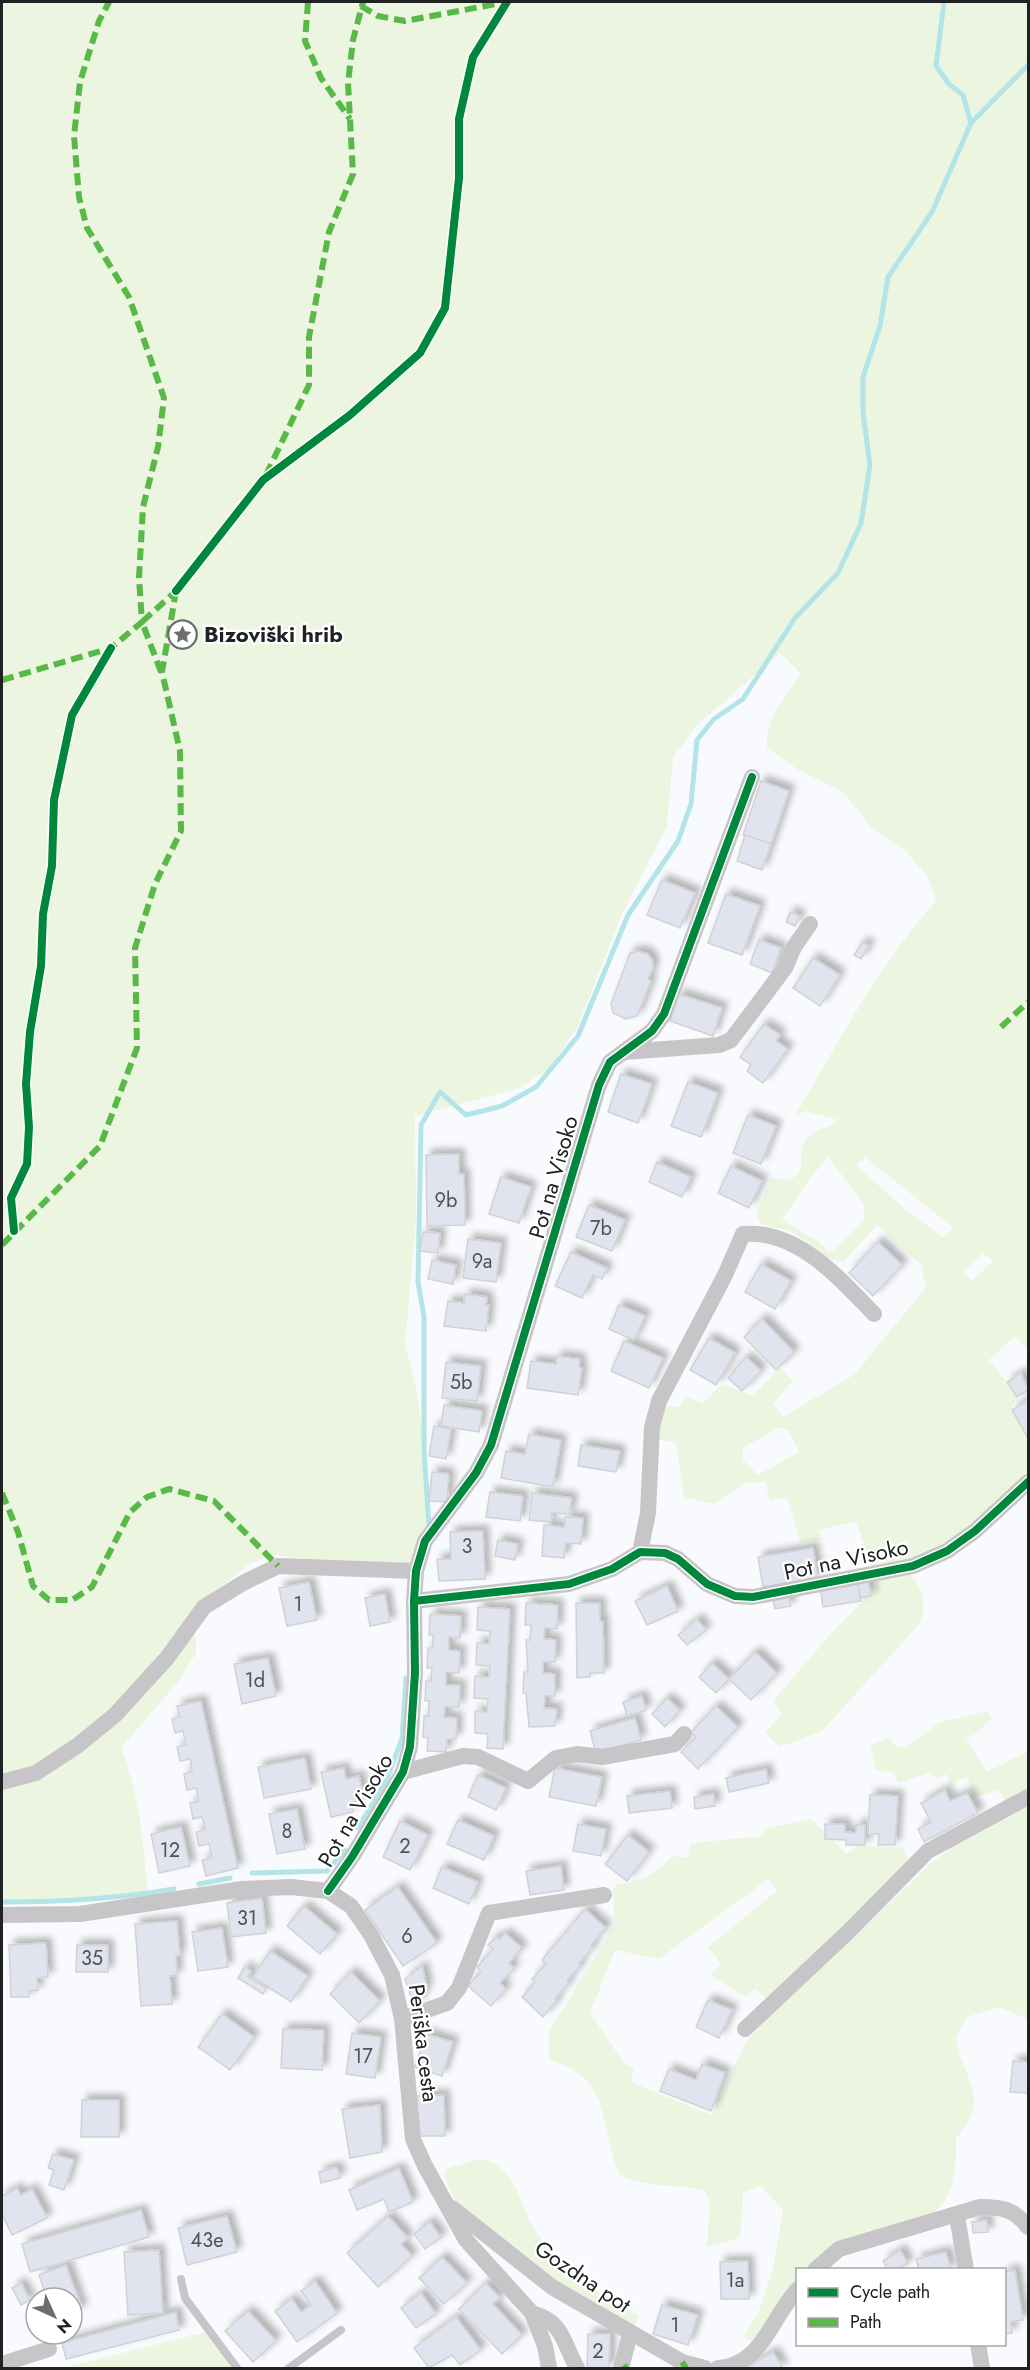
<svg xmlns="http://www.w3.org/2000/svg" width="1030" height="2370" font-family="Jost,sans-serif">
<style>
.green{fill:#ecf5e0;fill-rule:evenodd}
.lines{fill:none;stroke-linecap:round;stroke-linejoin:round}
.stream{stroke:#b3e4e7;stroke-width:5}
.building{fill:#e1e3ee;stroke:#d1d2d5;stroke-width:1.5;filter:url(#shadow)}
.lane{stroke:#c7c5c7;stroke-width:8}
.street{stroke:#c7c5c7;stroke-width:16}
.quiet{stroke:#58b947;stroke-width:6;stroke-dasharray:12 6;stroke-linecap:butt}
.cycleway-casing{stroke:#fff;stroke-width:11}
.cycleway{stroke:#00873e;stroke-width:8}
.labels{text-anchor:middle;stroke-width:4.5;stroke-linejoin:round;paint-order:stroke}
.number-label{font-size:20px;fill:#505256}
.poi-label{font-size:22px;font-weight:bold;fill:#202123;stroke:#fff;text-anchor:start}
.street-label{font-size:22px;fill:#202123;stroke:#fff}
</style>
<defs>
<filter id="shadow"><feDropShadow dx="5.5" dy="-5.5" stdDeviation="3" flood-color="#0004"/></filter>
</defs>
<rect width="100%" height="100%" fill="#f9fafd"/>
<g class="green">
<path d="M2,2h1026v1344l-3,2 -10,-12 -26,24 29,36 -6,10 16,31v39c-34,31 -70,71 -115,84 -13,4 -28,4 -42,6l-15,-45 -37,9 2,10 -21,2 -13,-45 -17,4 -5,-19 -20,1 -31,21 -30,-7 -8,-54 -19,-4 9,-33 12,1 8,-10 17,6 19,-19 31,12 27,-29 13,14 -20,22 10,14 72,-43 71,-87 -5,-22 -44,-40 -33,36c-29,-1 -32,-19 -53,-29 -15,-7 -30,0 -35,-18l16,-37 16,4c23,-13 6,-24 18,-41 8,-12 22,-10 32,-20l-33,-9 -11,6c44,-73 84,-152 142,-216l-8,-23 -21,-26 -34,-23 -30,-37 -46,-23 -30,-21c-2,-31 18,-50 34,-74l-21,-21 -85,74 -22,31 -6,68 -45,88 -44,112 -29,43 -29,19 -105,28 1,105 -11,124 12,47 5,36 -1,24 5,21 1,49 -19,44 -86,-4 -47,-7 -26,9 -32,26 -106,122 -81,59 -28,5zM828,1157l36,47v16l-34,33 -12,-12 -36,-21 28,-42zM865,1157l89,71 -10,10 -39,-29 -49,-44zM983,1253l10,8 -20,20 -10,-8zM780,1427l9,4 10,21 -41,23 -15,-15v-12z"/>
<path d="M909,1573c13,14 18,30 12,49l-99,109 -42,16 -15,-14 17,-19 -9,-13 56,-65 47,-48v-11z"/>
<path d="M192,1633l4,6v14l-18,29 -57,66c19,45 22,97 27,145l-61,8 -85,3v-114l42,-11 41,-30z"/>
<polygon points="987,1711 992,1718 976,1734 966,1738 987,1772 1028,1751 1028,1790 1006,1802 998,1790 975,1797 967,1777 951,1784 946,1774 936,1779 931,1772 898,1783 894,1773 876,1770 870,1746 889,1737 895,1746 905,1748 940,1722"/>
<path d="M1028,1804v215l-30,-12 -31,10 -11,20c7,46 37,59 0,101 0,29 0,60 -26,77l-101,34 -22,20 -9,1 -1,8 -43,65 -10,-7 15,-24 14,-44 10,-58 -22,-24 -18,6 -3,46 -33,9 3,-46 -6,-10c-28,-8 -59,-2 -84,-16 -23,-51 -5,-96 -71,-115v-28l66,-108 -2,-35 4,-5c25,-2 39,-11 56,-28l14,2 4,-15 72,-7 1,-7 47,-10 36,35 11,-8 45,1 4,11 -1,12 -139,130 -12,-11 -9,8 -36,-22 11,-11 -13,-17 69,-56 -9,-12 -109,80 -44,-9 -25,63 33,49 11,7 -3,13 80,33 35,-73 21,-23 161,-153 27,-22z"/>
<path d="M479,2159c37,3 41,51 59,76 27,38 61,60 101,80l-4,12 -89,-53 -88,-69 -14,-28 2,-8z"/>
<polygon points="210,2331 234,2368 62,2368"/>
</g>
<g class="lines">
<g class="stream">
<polyline points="971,123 1028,65"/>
<polyline points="429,1526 424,1450 424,1317 418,1282 421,1125 440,1092 466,1115 502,1106 536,1087 578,1036 628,915 678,841 691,804 697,740 714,719 743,699 795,618 838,573 861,523 870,465 863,413 863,377 880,326 888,277 932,212 971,123 963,95 949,84 936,66 944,2"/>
<polyline points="358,1828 386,1781 402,1739 406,1678"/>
<polyline points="252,1873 327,1871 345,1850"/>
<polyline points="199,1884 230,1878"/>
<path d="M2,1902c58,0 114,-3 172,-13"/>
</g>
</g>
<g class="building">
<polygon points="761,781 789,791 771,844 743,835"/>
<polygon points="745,835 771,844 762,870 737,861"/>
<polygon points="662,880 695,893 680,928 647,915"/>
<polygon points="726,894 760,906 742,955 708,943"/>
<polygon points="790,912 800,916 795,926 786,922"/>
<polygon points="759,940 781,948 772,973 750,964"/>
<polygon points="863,942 869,946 861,959 854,955"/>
<polygon points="638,951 648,954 653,961 653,968 648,979 651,981 637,1016 626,1019 613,1013 611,1004 630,953"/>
<polygon points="813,958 840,975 820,1006 793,988"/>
<polygon points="679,994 722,1008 713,1036 670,1021"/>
<polygon points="764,1024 780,1035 776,1041 788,1049 763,1083 747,1071 751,1065 740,1057"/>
<polygon points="621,1074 652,1084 638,1123 608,1112"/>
<polygon points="688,1082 718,1093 701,1137 671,1126"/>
<polygon points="748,1115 776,1126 761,1164 733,1153"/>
<polygon points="459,1154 459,1174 464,1174 465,1225 427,1226 426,1155"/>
<polygon points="657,1162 691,1177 682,1197 649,1182"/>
<polygon points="731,1166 762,1181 749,1208 718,1193"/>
<polygon points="501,1177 531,1187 519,1223 489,1214"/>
<polygon points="589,1205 625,1220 612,1251 576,1237"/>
<polygon points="423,1232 440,1233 438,1253 420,1251"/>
<polygon points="468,1239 501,1243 496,1282 463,1278"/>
<polygon points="878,1242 902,1265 873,1296 849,1273"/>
<polygon points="571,1252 607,1268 602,1279 593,1275 582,1298 555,1286"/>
<polygon points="432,1260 456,1265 453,1284 428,1279"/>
<polygon points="761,1264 791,1281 775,1309 745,1292"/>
<polygon points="465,1294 487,1297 486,1305 489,1305 486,1331 444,1326 448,1301 464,1303"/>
<polygon points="619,1305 645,1316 634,1340 609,1329"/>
<polygon points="762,1319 794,1352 776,1370 744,1337"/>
<polygon points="709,1338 735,1353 716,1385 690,1370"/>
<polygon points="624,1341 663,1358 649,1388 611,1371"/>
<polygon points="557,1356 580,1359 579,1367 582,1368 578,1395 527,1388 531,1361 556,1364"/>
<polygon points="746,1357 761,1371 742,1391 728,1378"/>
<polygon points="446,1362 481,1366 477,1401 442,1398"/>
<polygon points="1021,1373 1028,1390 1017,1397 1007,1382"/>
<polygon points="1028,1400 1028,1438 1012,1410"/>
<polygon points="444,1405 482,1411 479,1432 441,1426"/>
<polygon points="434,1426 451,1429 446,1459 429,1456"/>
<polygon points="529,1434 561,1440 553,1487 501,1478 506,1451 525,1454"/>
<polygon points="581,1445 620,1451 616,1472 578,1466"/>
<polygon points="432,1472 449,1474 447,1502 429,1501"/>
<polygon points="490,1492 523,1496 520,1521 486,1517"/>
<polygon points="532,1493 572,1498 569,1514 552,1513 551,1522 529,1520"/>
<polygon points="565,1517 583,1518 581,1544 566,1543 564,1558 542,1556 544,1525 564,1527"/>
<polygon points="483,1531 485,1579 439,1581 437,1559 451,1559 450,1532"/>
<polygon points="498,1540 518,1544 515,1560 495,1556"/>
<polygon points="813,1548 818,1578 763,1587 758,1557"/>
<polygon points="868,1579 871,1596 860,1598 857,1580"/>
<polygon points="857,1580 861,1601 823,1607 820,1586"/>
<polygon points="309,1582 317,1620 287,1626 279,1588"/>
<polygon points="667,1586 678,1611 647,1625 635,1601"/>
<polygon points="385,1594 390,1622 370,1626 365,1598"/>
<polygon points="789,1597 791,1606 775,1609 773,1599"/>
<polygon points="526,1603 558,1605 557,1629 545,1628 544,1639 556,1640 555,1662 543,1662 543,1673 555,1674 555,1696 545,1696 544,1708 557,1709 555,1726 529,1727 526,1693 523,1693 524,1672 528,1672 526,1640 530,1640 531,1625 525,1625"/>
<polygon points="576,1603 600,1603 600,1621 603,1621 604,1673 590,1673 590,1677 577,1678"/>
<polygon points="478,1607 510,1609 503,1749 487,1748 488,1734 475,1733 475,1711 487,1712 488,1699 474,1698 475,1676 489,1677 490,1666 476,1665 477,1643 489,1644 490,1631 477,1630"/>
<polygon points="430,1614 461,1616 460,1638 449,1637 449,1650 460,1651 459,1673 446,1672 446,1685 460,1685 459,1707 445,1707 444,1717 457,1718 456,1739 447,1739 446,1752 427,1751 428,1738 423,1737 424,1716 429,1716 429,1701 425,1701 426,1681 431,1681 432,1668 427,1668 428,1648 433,1648 433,1635 429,1635"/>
<polygon points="697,1619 706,1630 687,1645 678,1635"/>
<polygon points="755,1652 777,1673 751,1700 729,1679"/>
<polygon points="268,1658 276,1696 242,1704 234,1664"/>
<polygon points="712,1663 729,1679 716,1693 699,1677"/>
<polygon points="642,1696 646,1710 627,1716 623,1702"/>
<polygon points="667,1698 680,1710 665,1727 652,1714"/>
<polygon points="201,1701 238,1868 206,1876 202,1860 212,1858 209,1844 199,1846 196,1832 206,1830 202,1817 193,1819 190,1803 199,1801 196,1788 187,1790 184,1774 192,1772 190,1759 180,1761 177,1747 186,1745 183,1731 175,1733 172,1719 180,1717 177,1706"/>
<polygon points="716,1706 738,1727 698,1769 681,1752 696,1737 691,1732"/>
<polygon points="635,1718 641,1740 596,1753 590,1731"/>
<polygon points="305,1758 311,1789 264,1798 258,1767"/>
<polygon points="344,1768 346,1779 359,1776 364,1801 351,1803 353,1812 331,1817 321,1772"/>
<polygon points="555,1768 602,1777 596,1806 549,1797"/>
<polygon points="766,1769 769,1783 729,1792 726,1778"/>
<polygon points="478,1775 506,1788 496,1810 468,1797"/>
<polygon points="945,1790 950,1801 967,1793 978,1813 924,1842 918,1829 931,1822 921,1803"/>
<polygon points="670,1791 672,1808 629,1813 627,1796"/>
<polygon points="714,1794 715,1806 695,1809 694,1797"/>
<polygon points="870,1795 898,1796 895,1845 878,1845 879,1834 868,1834"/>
<polygon points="297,1809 305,1849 277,1854 269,1814"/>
<polygon points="458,1820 494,1836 484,1860 447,1844"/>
<polygon points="400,1821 428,1835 410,1870 383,1857"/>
<polygon points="578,1824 606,1829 601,1856 573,1851"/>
<polygon points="825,1824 845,1824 845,1832 856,1833 856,1825 865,1825 865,1845 846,1845 846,1840 825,1839"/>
<polygon points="181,1827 190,1866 159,1873 151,1834"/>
<polygon points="628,1835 649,1852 627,1881 605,1864"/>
<polygon points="561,1866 564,1890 530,1895 526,1871"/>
<polygon points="442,1867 478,1882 469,1904 433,1888"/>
<polygon points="398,1887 437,1943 403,1966 365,1910"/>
<polygon points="262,1898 266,1933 231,1937 227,1903"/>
<polygon points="304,1906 337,1934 320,1954 287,1926"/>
<polygon points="585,1909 606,1928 591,1945 593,1947 579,1963 581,1965 567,1981 569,1983 555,1999 557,2001 543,2017 522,1997 535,1982 532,1979 546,1964 542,1960"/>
<polygon points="177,1921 180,1955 176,1956 177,1975 170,1976 172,2004 141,2006 135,1924"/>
<polygon points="222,1928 228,1967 198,1971 192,1932"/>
<polygon points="505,1933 522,1948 509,1963 514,1968 500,1983 506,1989 491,2006 468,1986 481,1971 477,1967 493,1949 488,1945 496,1937 500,1939"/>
<polygon points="46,1943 48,1977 37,1978 38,1990 29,1991 29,1997 11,1997 9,1945"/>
<polygon points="77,1945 108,1945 108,1972 76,1972"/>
<polygon points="270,1951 308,1976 291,2002 253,1977"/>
<polygon points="422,1966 427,1987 419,2003 413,2003 405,1979"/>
<polygon points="245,1967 251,1971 248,1977 267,1988 263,1994 238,1978"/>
<polygon points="351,1972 380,2001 359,2023 330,1994"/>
<polygon points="708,2000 732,2010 719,2038 696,2027"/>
<polygon points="222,2014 254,2037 230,2070 198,2047"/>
<polygon points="283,2029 324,2030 322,2070 281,2068"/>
<polygon points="352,2033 381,2037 375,2078 346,2074"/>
<polygon points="426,2034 453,2042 442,2076 415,2067"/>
<polygon points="1013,2061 1028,2062 1028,2093 1010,2092"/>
<polygon points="702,2064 725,2073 711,2111 660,2091 669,2069 696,2080"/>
<polygon points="444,2095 445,2136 418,2136 417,2096"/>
<polygon points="82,2100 119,2100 119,2137 81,2137"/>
<polygon points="380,2105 382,2152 350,2158 342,2109"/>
<polygon points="53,2154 74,2160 64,2190 49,2185 54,2170 48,2168"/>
<polygon points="337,2167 340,2178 321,2183 319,2172"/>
<polygon points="399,2168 413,2202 389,2212 384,2199 357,2210 349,2190"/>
<polygon points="17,2188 21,2195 32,2189 47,2218 12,2235 2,2214 2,2196"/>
<polygon points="141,2210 149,2237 30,2272 22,2244"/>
<polygon points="227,2216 237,2252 187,2265 178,2228"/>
<polygon points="388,2216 408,2238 401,2244 412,2256 378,2287 347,2253"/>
<polygon points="987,2220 988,2232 973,2233 972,2222"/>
<polygon points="430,2222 441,2237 425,2249 414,2234"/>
<polygon points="159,2250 163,2313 128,2315 124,2252"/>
<polygon points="900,2250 908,2263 897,2270 888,2270 883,2261"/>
<polygon points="946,2252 951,2270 919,2270 916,2259"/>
<polygon points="442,2257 467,2283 444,2304 419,2278"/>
<polygon points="748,2261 749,2299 721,2299 720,2262"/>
<polygon points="66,2265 82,2309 72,2313 72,2298 47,2298 39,2275"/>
<polygon points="1015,2270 1023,2320 1011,2322 1012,2333 1004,2334 1004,2272"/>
<polygon points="315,2281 337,2313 297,2342 275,2311 292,2299 301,2312 311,2305 301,2291"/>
<polygon points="21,2283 30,2300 21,2305 12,2288"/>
<polygon points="486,2283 500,2298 493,2304 522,2335 502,2354 459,2309"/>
<polygon points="421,2293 436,2314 416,2328 401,2308"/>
<polygon points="662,2305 698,2315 688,2345 653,2334"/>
<polygon points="248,2311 276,2341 253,2362 225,2331"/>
<polygon points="176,2312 179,2330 66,2359 62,2343"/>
<polygon points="456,2317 481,2350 460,2365 452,2355 429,2368 414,2348"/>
<polygon points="588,2334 610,2334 609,2368 587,2368"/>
<polygon points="773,2352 783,2368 745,2368"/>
</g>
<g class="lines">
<g class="lane">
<polyline points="181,2279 185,2298 237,2368"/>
<polyline points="289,2368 341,2330"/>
</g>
<g class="street">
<polyline points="624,1052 719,1045 731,1040 785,968 794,947 810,924"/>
<path d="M640,1552l8,-39 4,-86 7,-26 66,-126 18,-41c54,-5 97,45 131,80"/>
<polyline points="414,1601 416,1571 425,1541 476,1473 491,1445 599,1085 610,1062 652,1031 664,1014 752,777"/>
<polyline points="403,1772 463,1756 478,1757 528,1781 556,1758 577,1754 602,1757 675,1744 684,1734"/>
<polyline points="2,1782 36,1773 77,1746 115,1715 167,1658 204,1607 243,1583 278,1566 416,1571"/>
<polyline points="328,1891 352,1857 403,1772 410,1747 415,1673 414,1601 569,1584 612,1569 640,1552 665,1553 678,1559 707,1584 735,1596 753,1597 913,1566 947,1551 975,1531 1028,1482"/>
<polyline points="2,1915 80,1914 242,1889 291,1887 328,1891 351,1906 371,1935 392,1975 402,2019 413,2139 425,2166 466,2240 532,2313 545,2346 549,2368"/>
<polyline points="402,2019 447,2003 459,1988 489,1913 604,1895"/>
<polyline points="745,2029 848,1932 928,1851 1028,1797"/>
<polyline points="452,2208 552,2287 682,2362 705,2368"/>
<polyline points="957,2216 966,2270"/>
<path d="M815,2270l24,-21 141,-42c22,0 34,2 48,20"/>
<path d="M532,2313c32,9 31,30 45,55"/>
<polyline points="978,2344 982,2368"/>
<polyline points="2,2364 49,2349"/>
<polyline points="621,2368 630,2334"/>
<path d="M718,2368c45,-3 53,-51 80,-79"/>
</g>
<g class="quiet">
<polyline points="308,2 305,41 321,78 350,119"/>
<polyline points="361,6 378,16 405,21 507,2"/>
<polyline points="266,475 309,385 309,337 329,232 353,174 348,83 353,40 363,2"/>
<polyline points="161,672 142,622 176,591"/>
<polyline points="2,680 111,648 142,622 139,578 143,507 158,447 164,398 129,297 87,228 79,197 74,136 80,82 99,21 109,2"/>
<polyline points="1001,1027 1028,1002"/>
<polyline points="2,1245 100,1146 137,1048 135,948 155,884 181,831 180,751 162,672 176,591"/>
<polyline points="2,1493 18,1532 33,1586 49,1600 72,1600 92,1587 130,1512 147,1497 169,1489 214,1501 278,1566"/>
<polyline points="682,2362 686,2368"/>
<polyline points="624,2365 626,2368"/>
</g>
<defs>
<g id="cycleway">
<polyline points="176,591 263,480 350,415 420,353 445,308 459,178 459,119 473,57 507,2"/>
<polyline points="14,1231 11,1198 27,1164 29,1127 26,1084 30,1032 41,966 43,914 52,866 54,800 72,715 111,648"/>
<polyline points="414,1601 416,1571 425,1541 476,1473 491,1445 599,1085 610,1062 652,1031 664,1014 752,777"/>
<polyline points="328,1891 352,1857 403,1772 410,1747 415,1673 414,1601 569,1584 612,1569 640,1552 665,1553 678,1559 707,1584 735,1596 753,1597 913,1566 947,1551 975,1531 1028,1482"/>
</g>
</defs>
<use href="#cycleway" class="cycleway-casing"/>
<use href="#cycleway" class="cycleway"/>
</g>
<defs>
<symbol id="sight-ring" viewBox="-11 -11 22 22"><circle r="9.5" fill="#fff" stroke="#6c6d6f" stroke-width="1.5"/><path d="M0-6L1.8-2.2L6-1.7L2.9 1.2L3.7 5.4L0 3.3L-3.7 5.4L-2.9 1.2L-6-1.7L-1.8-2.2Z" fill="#6c6d6f"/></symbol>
</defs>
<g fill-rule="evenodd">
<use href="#sight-ring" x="166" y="618" width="33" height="33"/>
</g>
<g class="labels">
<g class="number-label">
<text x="446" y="1207">9b</text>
<text x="601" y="1235">7b</text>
<text x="482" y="1268">9a</text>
<text x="461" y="1389">5b</text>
<text x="467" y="1553">3</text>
<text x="298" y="1611">1</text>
<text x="255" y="1687">1d</text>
<text x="287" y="1838">8</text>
<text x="405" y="1853">2</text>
<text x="170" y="1857">12</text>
<text x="247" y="1925">31</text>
<text x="407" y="1943">6</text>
<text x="92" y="1965">35</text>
<text x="363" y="2063">17</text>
<text x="207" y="2247">43e</text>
<text x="735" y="2287">1a</text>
<text x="675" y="2332">1</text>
<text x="598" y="2358">2</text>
</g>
<g class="poi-label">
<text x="204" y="642">Bizoviški hrib</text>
</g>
<g class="street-label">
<text transform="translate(553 1177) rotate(-74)" y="8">Pot na Visoko</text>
<text transform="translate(846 1559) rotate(-12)" y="8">Pot na Visoko</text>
<text transform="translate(355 1810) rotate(-60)" y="8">Pot na Visoko</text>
<text transform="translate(424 2043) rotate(83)" y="8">Periška cesta</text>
<text transform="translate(583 2276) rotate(34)" y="8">Gozdna pot</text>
</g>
</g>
<rect width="1030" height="2370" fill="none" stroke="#202123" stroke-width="6"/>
<rect x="796" y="2268" width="210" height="78" fill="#ffffff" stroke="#a6a6a7" stroke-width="1.5"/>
<rect x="808" y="2288" width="30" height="9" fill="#00873e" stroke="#a6a6a7" stroke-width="1.5"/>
<text x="850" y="2298" font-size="18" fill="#202123">Cycle path</text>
<rect x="808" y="2318" width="30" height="9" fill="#58b947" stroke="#a6a6a7" stroke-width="1.5"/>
<text x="850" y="2328" font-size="18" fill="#202123">Path</text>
<g transform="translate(54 2316) rotate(135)"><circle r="28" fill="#ffffff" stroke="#a6a6a7" stroke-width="1.5"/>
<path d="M0-4.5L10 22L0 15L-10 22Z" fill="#6c6d6f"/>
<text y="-9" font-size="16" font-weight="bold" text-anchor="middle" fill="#202123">N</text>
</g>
</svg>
